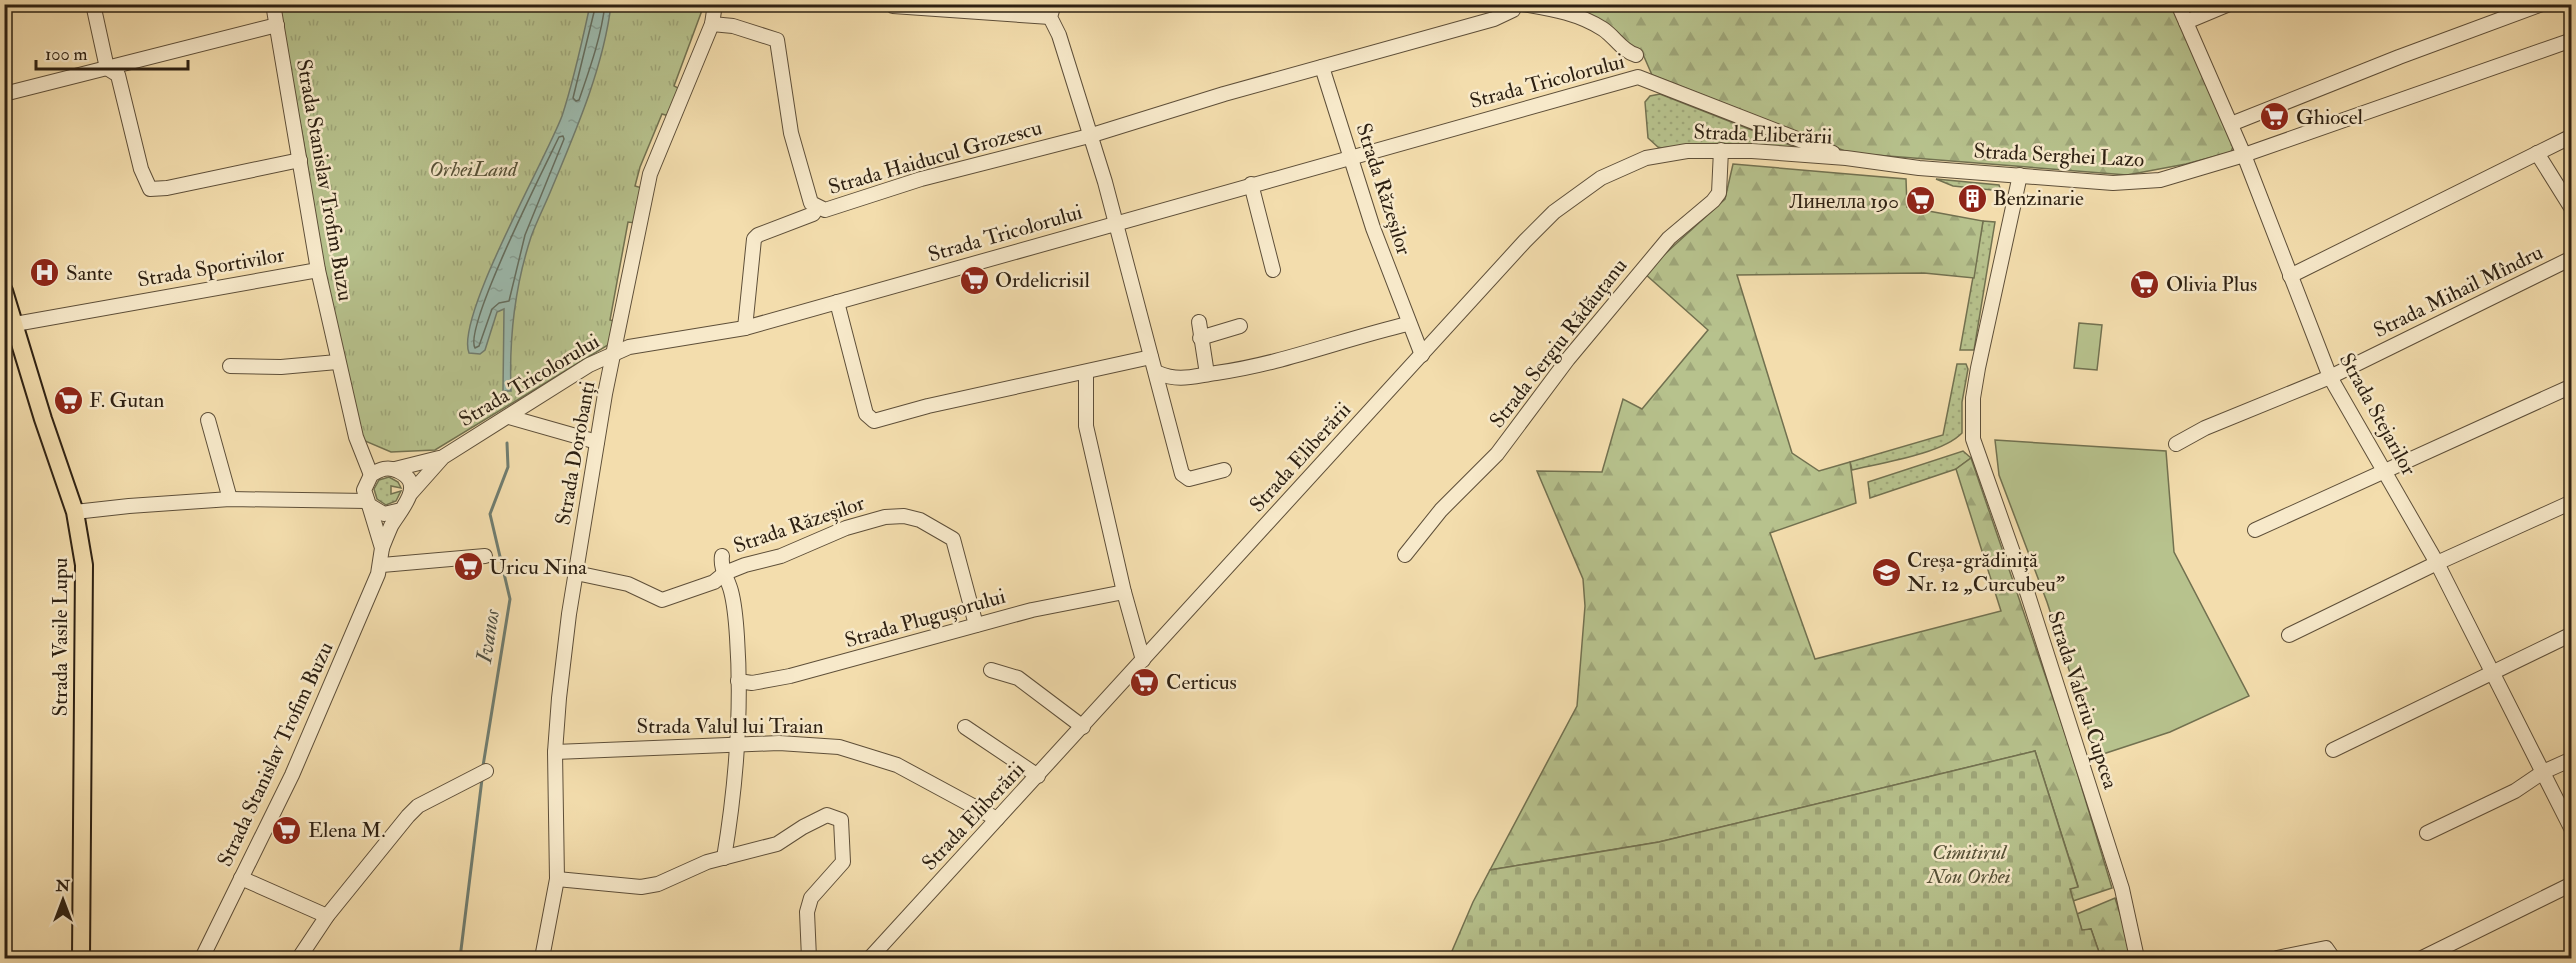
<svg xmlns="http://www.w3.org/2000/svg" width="2576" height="963" font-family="'IM FELL Double Pica',serif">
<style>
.grass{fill:url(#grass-dots);stroke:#727150;stroke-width:1.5}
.forest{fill:url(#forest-firs);stroke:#727150;stroke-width:1.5}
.cemetery{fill:url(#cemetery-stones);stroke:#727150;stroke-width:1.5}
.park{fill:url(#park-tufts);stroke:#727150;stroke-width:1.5}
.garden{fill:#b7c28d;stroke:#727150;stroke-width:1.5}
.water{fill:url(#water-ripples);stroke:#707d70;stroke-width:1.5}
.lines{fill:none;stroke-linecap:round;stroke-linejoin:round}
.shore{stroke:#646e60;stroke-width:1.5}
.stream{stroke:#707d70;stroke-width:3}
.minor-casing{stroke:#5e4f39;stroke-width:16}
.major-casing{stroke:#2d2012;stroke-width:20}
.minor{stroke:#f7e9ca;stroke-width:14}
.major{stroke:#f3ddad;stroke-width:16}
.labels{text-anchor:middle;stroke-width:5;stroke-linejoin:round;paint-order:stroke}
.street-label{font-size:21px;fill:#2d2012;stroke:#f7e9ca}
.poi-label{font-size:21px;fill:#2d2012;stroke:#f7e9ca;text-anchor:start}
.park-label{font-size:21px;font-style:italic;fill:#565137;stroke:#f7e9ca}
.water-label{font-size:22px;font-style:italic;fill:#4e4e41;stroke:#f7e9ca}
</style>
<defs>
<pattern id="grass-dots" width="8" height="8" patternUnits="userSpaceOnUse" patternTransform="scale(1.5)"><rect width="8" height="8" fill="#b7c28d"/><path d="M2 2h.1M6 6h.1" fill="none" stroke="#9ea679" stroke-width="1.8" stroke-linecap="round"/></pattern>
<pattern id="forest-firs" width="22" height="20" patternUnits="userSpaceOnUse" patternTransform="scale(1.5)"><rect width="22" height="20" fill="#b7c28d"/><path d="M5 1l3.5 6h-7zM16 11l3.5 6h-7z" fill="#9ea679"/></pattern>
<pattern id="cemetery-stones" width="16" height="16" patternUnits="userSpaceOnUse" patternTransform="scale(1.5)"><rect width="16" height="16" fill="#b7c28d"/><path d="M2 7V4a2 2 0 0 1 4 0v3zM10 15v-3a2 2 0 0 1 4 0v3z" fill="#9ea679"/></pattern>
<pattern id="park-tufts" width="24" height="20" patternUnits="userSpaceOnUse" patternTransform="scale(1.5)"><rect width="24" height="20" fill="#b7c28d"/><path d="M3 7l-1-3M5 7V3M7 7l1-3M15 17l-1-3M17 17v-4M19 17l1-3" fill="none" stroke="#9ea679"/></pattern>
<pattern id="water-ripples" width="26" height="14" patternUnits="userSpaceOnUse" patternTransform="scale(1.5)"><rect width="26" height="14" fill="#9cbbaf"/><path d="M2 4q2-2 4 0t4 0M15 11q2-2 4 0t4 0" fill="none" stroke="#87a096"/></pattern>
</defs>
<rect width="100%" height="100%" fill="#f3ddad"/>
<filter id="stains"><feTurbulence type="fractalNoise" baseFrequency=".00333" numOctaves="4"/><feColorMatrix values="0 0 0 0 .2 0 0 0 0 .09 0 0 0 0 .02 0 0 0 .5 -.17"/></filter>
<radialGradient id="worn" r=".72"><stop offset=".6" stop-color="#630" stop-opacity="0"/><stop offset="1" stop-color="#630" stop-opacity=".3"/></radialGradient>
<g class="grass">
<polygon points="1660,94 1795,147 1711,144 1659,148 1648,138 1645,102 1650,96"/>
<polygon points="1936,179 1999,185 2001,191 1953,186"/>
<polygon points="1983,221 1995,222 1974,350 1960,350"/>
<path d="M1957,364h9l2,5 -6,33v31c-20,21 -81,30 -110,37l-2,-8 93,-27z"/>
<polygon points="1963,451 1971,458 1956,469 1870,498 1868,482"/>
<polygon points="389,477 398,482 401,488 391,486 391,494 401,491 396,501 386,505 377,499 374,489 379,480"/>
</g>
<g class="forest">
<polygon points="1544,5 2171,5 2234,144 2231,152 2186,164 2127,175 1850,153 1652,75 1642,52"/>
<polygon points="1733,164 1906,179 1907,207 1983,221 1974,278 1924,273 1737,275 1792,453 1819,471 1850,462 1856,503 1770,533 1815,659 2001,611 1956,469 1971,458 2068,742 2112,888 2073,901 2070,889 2078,886 2035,751 1659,842 1490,870 1577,706 1585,606 1583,579 1537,471 1602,472 1623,399 1642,409 1708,330 1644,273 1725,199"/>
<polygon points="2115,898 2133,954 2132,958 2101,958 2091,929 2082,931 2077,914"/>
</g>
<polygon class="cemetery" points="2035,751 2078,887 2070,889 2082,930 2091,929 2101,958 1449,958 1473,902 1490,870 1659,842"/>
<polygon class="park" points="277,5 704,5 674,86 680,89 669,116 662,114 640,167 635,186 642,188 635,223 628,222 610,320 617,322 608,345 435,450 391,452 365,441 360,435 328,296 302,133"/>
<g class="garden">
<polygon points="2079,323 2102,325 2097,370 2074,368"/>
<polygon points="1995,440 2166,451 2174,552 2249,696 2170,732 2097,756 2047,602 1999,475"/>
</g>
<path class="water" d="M590,5h21c-8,65 -37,130 -62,190 -6,14 -13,28 -18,42 -16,49 -22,103 -20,154h-8l1,-82 -7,3 -12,38 -5,4 -11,-1c-14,-35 77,-194 93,-237 12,-36 20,-74 28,-111z"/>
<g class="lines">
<g class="shore">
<path d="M596,4l-23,94 3,3 3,-1c11,-32 22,-62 26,-96"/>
<path d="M563,136l1,3 -39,96 -16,66 -10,2 -7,6 -13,37 -4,2c-12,-20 70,-182 84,-211z"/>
</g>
<g class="stream">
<polyline points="483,766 510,599 490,514 508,467 507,443"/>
<polyline points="460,958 482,779"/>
</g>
<defs>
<g id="minor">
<polyline points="93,4 107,68 118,75 141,169 150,189 167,188 300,160"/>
<polyline points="273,4 318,270 356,437 371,475"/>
<polyline points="1054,4 1050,17 1059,35 1105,182 1182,474 1189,479 1224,470"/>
<path d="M1523,4c29,5 55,9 80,25 12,8 19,22 33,26"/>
<polyline points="2178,4 2244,155 2330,377 2437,563 2572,830"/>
<polyline points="893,6 1050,17"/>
<polyline points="2186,22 2229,4"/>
<polyline points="712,24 733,26 777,40 791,133 811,203 825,210 921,179 1089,136 1224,94 1494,19 1513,10 1516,4"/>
<polyline points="1322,67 1373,228 1422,355"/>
<polyline points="4,94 277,25"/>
<polyline points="2231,124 2399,57 2542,4"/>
<polyline points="2537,153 2572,209"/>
<polyline points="2020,175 1978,368 1973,398 1973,439 2028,595 2122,889 2137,958"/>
<polyline points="1251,184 1273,270"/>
<polyline points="2290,276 2572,136"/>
<polyline points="837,302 866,414 874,421 928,406 1151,357"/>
<polyline points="1199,322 1207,374"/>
<polyline points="4,326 318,270"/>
<polyline points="745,328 754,239 758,235 813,214 817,208"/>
<polyline points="1200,338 1240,326"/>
<polyline points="230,366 281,367 337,362"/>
<polyline points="1086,372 1086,426 1124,592 1143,660"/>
<path d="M1158,373c21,9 36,3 58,0 66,-9 127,-34 192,-49"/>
<polyline points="509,417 597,442"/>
<polyline points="208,420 230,499"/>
<polyline points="2176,444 2205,428 2330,377 2572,258"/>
<polyline points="395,469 439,458"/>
<polyline points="411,493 443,457 589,365 629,347 745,328 1638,77 1833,153"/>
<polyline points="75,512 129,506 230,499 367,501"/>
<polyline points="2255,530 2572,386"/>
<path d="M382,548c3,-8 6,-15 9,-22 9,-16 36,-42 7,-55 -10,-5 -18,-2 -27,4l-7,15 5,15 15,9 17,-4"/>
<polyline points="1405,555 1441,510 1497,454 1568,359 1669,238 1713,201 1719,193 1721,150"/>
<path d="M722,556c-2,13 6,23 9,35 4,15 5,30 6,46 5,73 -1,149 -13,221"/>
<polyline points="382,565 485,556"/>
<polyline points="576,573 628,584 662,600 714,582 725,573 745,565 781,556 846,528 885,517 904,516 920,520 953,539 976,625"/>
<polyline points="2289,635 2437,563 2572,502"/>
<polyline points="991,670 1018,678 1083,727"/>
<polyline points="738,681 752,683 790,676 1032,610 1124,592"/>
<polyline points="965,727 1038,776"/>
<polyline points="2333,750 2572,634"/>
<polyline points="555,752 779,743 839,747 897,765 997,819"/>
<polyline points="2427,833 2515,791 2543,772 2572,759"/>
<polyline points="241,878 327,916"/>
<polyline points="557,879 641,887 658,884 707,862 777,844 803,827 827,815 841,820 843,862 811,898 807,912 809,958"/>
<polyline points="202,958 292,775 378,574 382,548 369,505"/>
<polyline points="299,958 327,916 408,816 418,806 486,771"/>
<polyline points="542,958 557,879 555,752 559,698 569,614 605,394 650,174 712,24 715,4"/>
<polyline points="870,958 1525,241 1554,212 1601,178 1646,158 1687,151 1752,151 1846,158 1919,168 2113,183 2160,180 2244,155 2572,40"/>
<polyline points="2277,958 2326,948 2333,958"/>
<polyline points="2422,958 2572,884"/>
</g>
<polyline id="major" points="4,291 43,419 75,512 84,565 81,958"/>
</defs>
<use href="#minor" class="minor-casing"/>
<use href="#major" class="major-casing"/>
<use href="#minor" class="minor"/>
<use href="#major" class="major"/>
</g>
<defs>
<symbol id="supermarket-disc" viewBox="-11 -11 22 22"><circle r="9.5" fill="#8f2418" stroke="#f7e9ca"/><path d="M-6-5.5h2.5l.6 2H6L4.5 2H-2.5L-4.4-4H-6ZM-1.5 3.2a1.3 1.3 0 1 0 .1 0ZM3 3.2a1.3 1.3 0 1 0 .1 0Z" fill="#fff"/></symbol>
<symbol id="building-disc" viewBox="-11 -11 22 22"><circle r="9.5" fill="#8f2418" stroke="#f7e9ca"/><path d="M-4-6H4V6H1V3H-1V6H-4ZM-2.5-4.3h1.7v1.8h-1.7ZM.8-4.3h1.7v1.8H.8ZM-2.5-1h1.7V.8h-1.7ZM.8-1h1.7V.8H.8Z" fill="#fff"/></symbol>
<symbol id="hospital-disc" viewBox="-11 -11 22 22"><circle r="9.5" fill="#8f2418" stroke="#f7e9ca"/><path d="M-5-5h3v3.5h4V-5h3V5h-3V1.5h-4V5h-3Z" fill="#fff"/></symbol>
<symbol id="school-disc" viewBox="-11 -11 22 22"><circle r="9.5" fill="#8f2418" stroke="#f7e9ca"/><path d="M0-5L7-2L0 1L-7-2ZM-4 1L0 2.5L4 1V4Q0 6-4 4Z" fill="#fff"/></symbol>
</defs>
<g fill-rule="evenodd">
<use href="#supermarket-disc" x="2258" y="100" width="33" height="33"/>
<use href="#building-disc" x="1956" y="182" width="33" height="33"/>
<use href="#supermarket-disc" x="1904" y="184" width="33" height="33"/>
<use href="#hospital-disc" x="28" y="256" width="33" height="33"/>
<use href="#supermarket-disc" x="958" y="264" width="33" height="33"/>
<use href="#supermarket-disc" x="2128" y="268" width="33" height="33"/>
<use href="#supermarket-disc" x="52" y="384" width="33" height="33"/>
<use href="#supermarket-disc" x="452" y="550" width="33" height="33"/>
<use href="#school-disc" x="1870" y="556" width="33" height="33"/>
<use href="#supermarket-disc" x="1128" y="666" width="33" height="33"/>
<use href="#supermarket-disc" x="270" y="814" width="33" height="33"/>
</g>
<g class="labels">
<g class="street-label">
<text transform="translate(1547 81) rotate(-15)" y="7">Strada Tricolorului</text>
<text transform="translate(1763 134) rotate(2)" y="7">Strada Eliberării</text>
<text transform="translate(2059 155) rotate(3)" y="7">Strada Serghei Lazo</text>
<text transform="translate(935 157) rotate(-16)" y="7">Strada Haiducul Grozescu</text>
<text transform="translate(325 180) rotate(80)" y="7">Strada Stanislav Trofim Buzu</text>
<text transform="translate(1384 189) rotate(72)" y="7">Strada Răzeșilor</text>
<text transform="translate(1005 233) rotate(-16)" y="7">Strada Tricolorului</text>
<text transform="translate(211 267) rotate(-10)" y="7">Strada Sportivilor</text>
<text transform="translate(2458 291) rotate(-26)" y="7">Strada Mihail Mîndru</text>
<text transform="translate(1558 343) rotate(-52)" y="7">Strada Sergiu Rădăuțanu</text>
<text transform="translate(529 380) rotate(-31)" y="7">Strada Tricolorului</text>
<text transform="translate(2378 414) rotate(61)" y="7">Strada Stejarilor</text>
<text transform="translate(575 453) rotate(-80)" y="7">Strada Dorobanți</text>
<text transform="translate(1300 457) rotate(-48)" y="7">Strada Eliberării</text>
<text transform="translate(799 524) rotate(-19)" y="7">Strada Răzeșilor</text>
<text transform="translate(925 618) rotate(-16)" y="7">Strada Plugușorului</text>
<text transform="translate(60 637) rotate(-90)" y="7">Strada Vasile Lupu</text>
<text transform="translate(2083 700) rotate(72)" y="7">Strada Valeriu Cupcea</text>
<text x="730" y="733">Strada Valul lui Traian</text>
<text transform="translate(275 754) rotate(-65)" y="7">Strada Stanislav Trofim Buzu</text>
<text transform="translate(973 816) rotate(-47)" y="7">Strada Eliberării</text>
</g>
<g class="poi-label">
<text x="2296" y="124">Ghiocel</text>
<text x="1993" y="205">Benzinarie</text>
<text x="1899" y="208" text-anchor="end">Линелла 190</text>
<text x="66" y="280">Sante</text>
<text x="995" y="287">Ordelicrisil</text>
<text x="2166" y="291">Olivia Plus</text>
<text x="89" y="407">F. Gutan</text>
<text x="1907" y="567">Creșa-grădiniță<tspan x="1907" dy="24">Nr. 12 „Curcubeu”</tspan></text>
<text x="489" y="574">Uricu Nina</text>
<text x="1166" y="689">Certicus</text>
<text x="308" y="837">Elena M.</text>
</g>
<g class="park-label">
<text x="473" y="176">OrheiLand</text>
<text x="1969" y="859">Cimitirul<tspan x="1969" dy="24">Nou Orhei</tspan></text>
</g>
<g class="water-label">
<text transform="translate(487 636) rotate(-81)" y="8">Ivanos</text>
</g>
</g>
<rect width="2576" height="963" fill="none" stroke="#f3ddad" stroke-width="24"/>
<rect x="6" y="6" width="2564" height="951" fill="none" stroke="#2d2012" stroke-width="3"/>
<rect x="12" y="12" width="2552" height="939" fill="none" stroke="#2d2012" stroke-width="1.5"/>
<g transform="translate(63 900)" stroke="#f7e9ca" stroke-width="4.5" paint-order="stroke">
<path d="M0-4.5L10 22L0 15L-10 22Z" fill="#2d2012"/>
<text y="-9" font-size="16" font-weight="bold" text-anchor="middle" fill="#2d2012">N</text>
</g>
<path d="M36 60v9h152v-9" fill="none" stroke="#2d2012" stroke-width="3"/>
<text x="45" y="60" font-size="18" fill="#2d2012" stroke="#f7e9ca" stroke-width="4.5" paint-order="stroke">100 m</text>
<rect width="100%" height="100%" filter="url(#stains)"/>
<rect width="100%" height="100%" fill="url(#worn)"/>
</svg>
